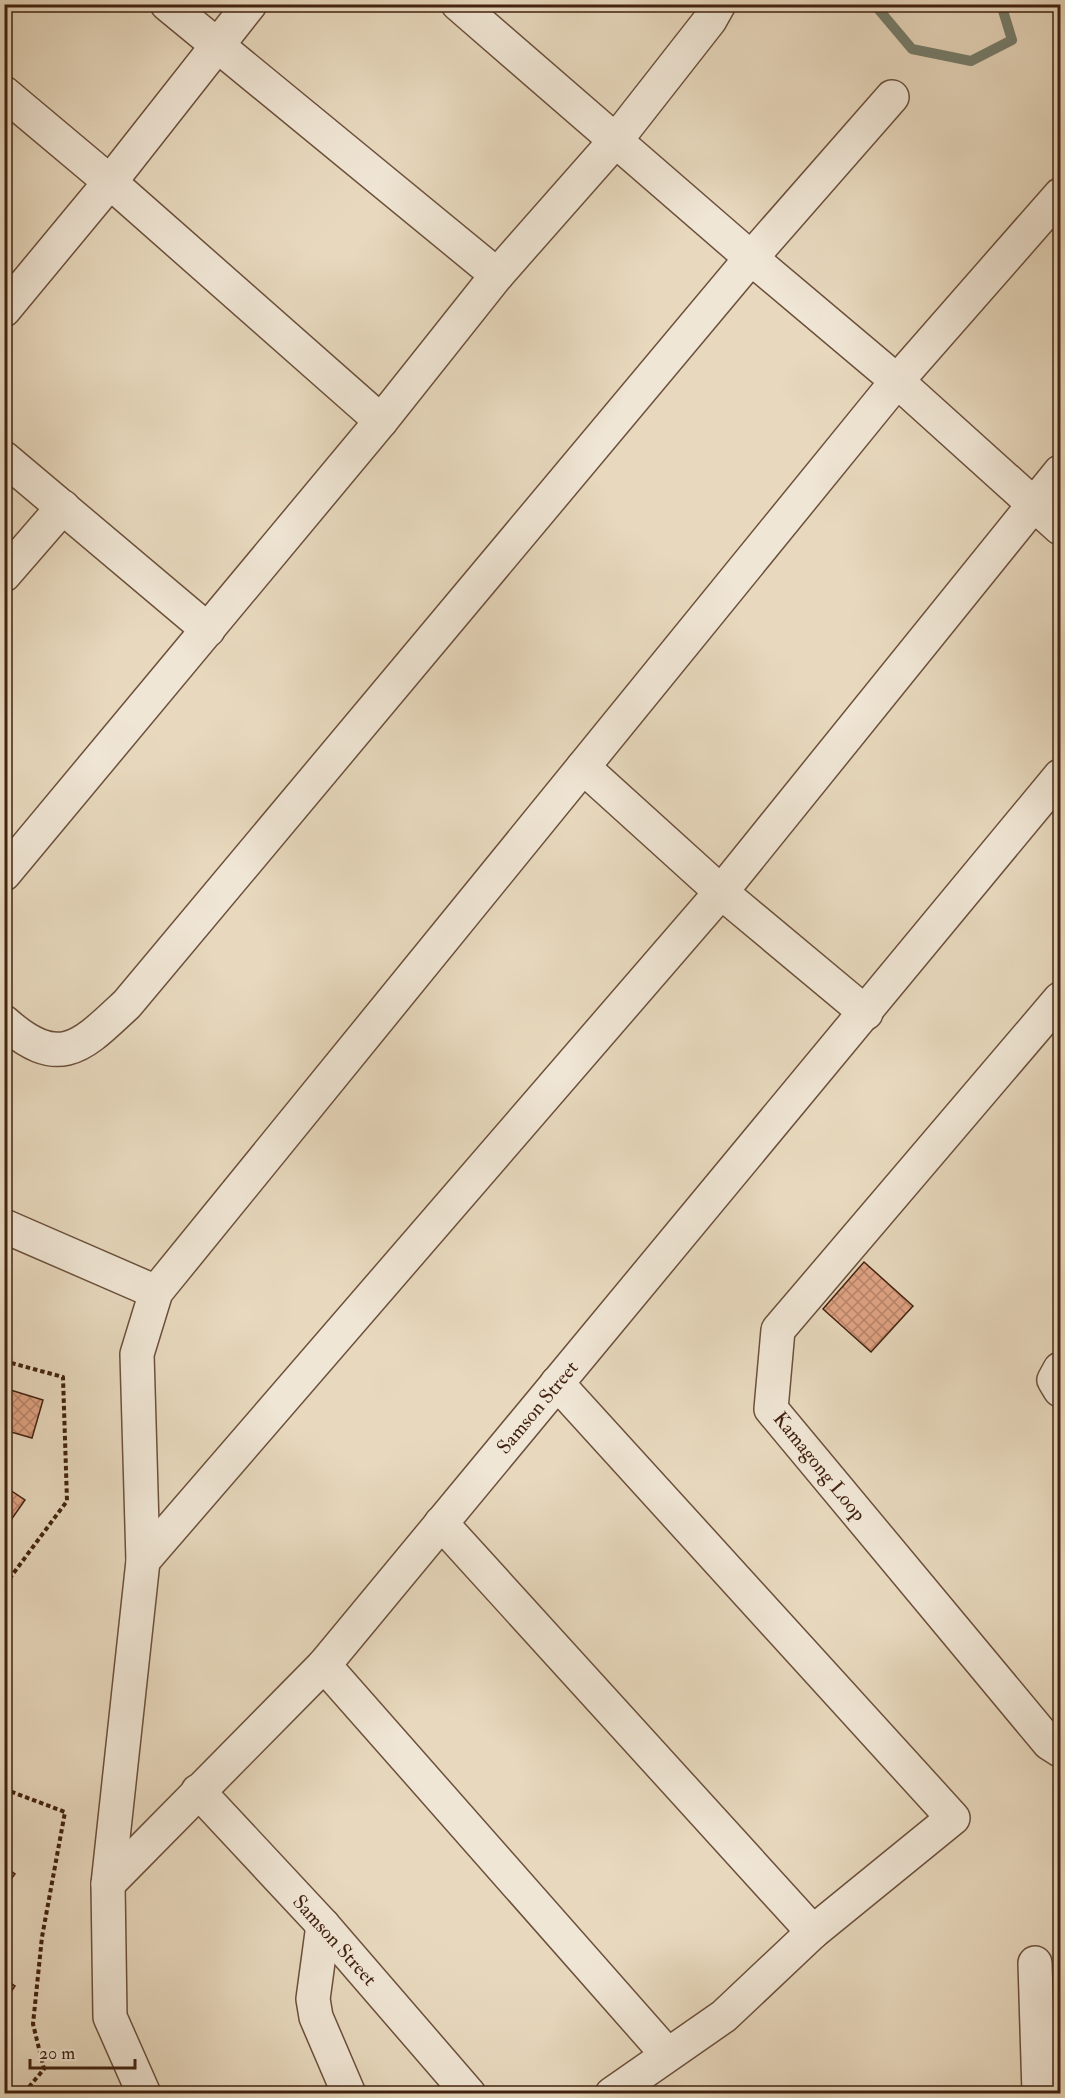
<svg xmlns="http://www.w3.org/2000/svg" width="1065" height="2098" font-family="'IM FELL Double Pica',serif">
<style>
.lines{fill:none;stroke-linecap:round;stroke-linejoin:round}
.stream{stroke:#767e6e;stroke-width:10}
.building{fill:url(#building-cross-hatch);stroke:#422210;stroke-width:1.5}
.minor-casing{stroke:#6c503c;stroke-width:36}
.path{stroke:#422210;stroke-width:4;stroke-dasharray:4.5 3;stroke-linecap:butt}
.minor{stroke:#f0e6d5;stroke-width:33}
.labels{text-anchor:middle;stroke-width:4.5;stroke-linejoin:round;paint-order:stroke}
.street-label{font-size:20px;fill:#422210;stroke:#f0e6d5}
</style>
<defs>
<pattern id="building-cross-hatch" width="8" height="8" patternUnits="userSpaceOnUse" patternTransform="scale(1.5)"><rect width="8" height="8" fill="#e0a383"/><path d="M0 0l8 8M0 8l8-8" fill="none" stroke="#b7846a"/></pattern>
</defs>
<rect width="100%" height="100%" fill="#e8d9be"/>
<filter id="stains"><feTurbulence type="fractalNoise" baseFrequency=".00333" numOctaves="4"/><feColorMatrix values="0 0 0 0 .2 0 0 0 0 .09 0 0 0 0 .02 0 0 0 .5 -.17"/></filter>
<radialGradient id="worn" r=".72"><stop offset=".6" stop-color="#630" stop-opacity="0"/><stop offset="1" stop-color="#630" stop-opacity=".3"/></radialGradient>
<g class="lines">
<polyline class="stream" points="874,4 912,49 971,61 1012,40 1001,4"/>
</g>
<g class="building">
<polygon points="864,1262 913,1306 871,1352 823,1309"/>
<polygon points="4,1388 43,1400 32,1438 4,1430"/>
<polygon points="4,1486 25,1500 4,1530"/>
<polygon points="4,1866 15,1874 4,1888"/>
<polygon points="4,1979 15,1986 4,2002"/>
</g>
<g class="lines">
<defs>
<g id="minor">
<polyline points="167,4 497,275"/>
<polyline points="458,4 751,258 897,381 1060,528"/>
<polyline points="4,93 110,182 381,421"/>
<polyline points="4,310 110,182 250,4"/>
<polyline points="4,458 208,630"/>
<polyline points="4,575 63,507"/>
<polyline points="583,767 721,892 866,1013"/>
<polyline points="4,874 381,421 497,275 616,140 710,20 719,4"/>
<polyline points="1060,999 778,1330 771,1409 1049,1743 1060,1750"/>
<path d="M4,1022c56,50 78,24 123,-18l624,-746 141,-161"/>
<polyline points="4,1226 156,1292"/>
<polyline points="1060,1369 1054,1380 1060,1390"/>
<polyline points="557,1383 953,1818 813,1932 724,2016 612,2094"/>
<polyline points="441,1523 813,1932"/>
<polyline points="143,1561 721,892 1060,472"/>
<polyline points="324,1665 667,2054"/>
<polyline points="198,1791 323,1925 469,2094"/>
<polyline points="108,1884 324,1665 1060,776"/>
<polyline points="323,1925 313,1999 316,2017 349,2094"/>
<polyline points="1035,1963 1039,2094"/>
<polyline points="144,2094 110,2017 108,1884 143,1561 137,1354 156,1292 897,381 1060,195"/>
</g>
</defs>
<use href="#minor" class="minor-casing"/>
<g class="path">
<polyline points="4,1361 63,1377 67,1501 4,1586"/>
<polyline points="4,1789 65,1812 42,1937 33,2024 44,2069 23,2094"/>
</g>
<use href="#minor" class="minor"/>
</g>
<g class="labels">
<g class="street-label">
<text transform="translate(537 1407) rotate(-50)" y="7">Samson Street</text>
<text transform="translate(820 1466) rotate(51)" y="7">Kamagong Loop</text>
<text transform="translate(335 1940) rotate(48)" y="7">Samson Street</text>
</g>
</g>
<rect width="1065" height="2098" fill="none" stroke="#e8d9be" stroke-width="24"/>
<rect x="6" y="6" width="1053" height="2086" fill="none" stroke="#422210" stroke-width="3"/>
<rect x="12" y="12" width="1041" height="2074" fill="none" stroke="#422210" stroke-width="1.5"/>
<path d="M30 2059v9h105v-9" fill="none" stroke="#422210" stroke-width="3"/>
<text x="39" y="2059" font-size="18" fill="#422210" stroke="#f0e6d5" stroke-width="4.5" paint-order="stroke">20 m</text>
<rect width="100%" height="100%" filter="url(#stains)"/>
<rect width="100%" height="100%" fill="url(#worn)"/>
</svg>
